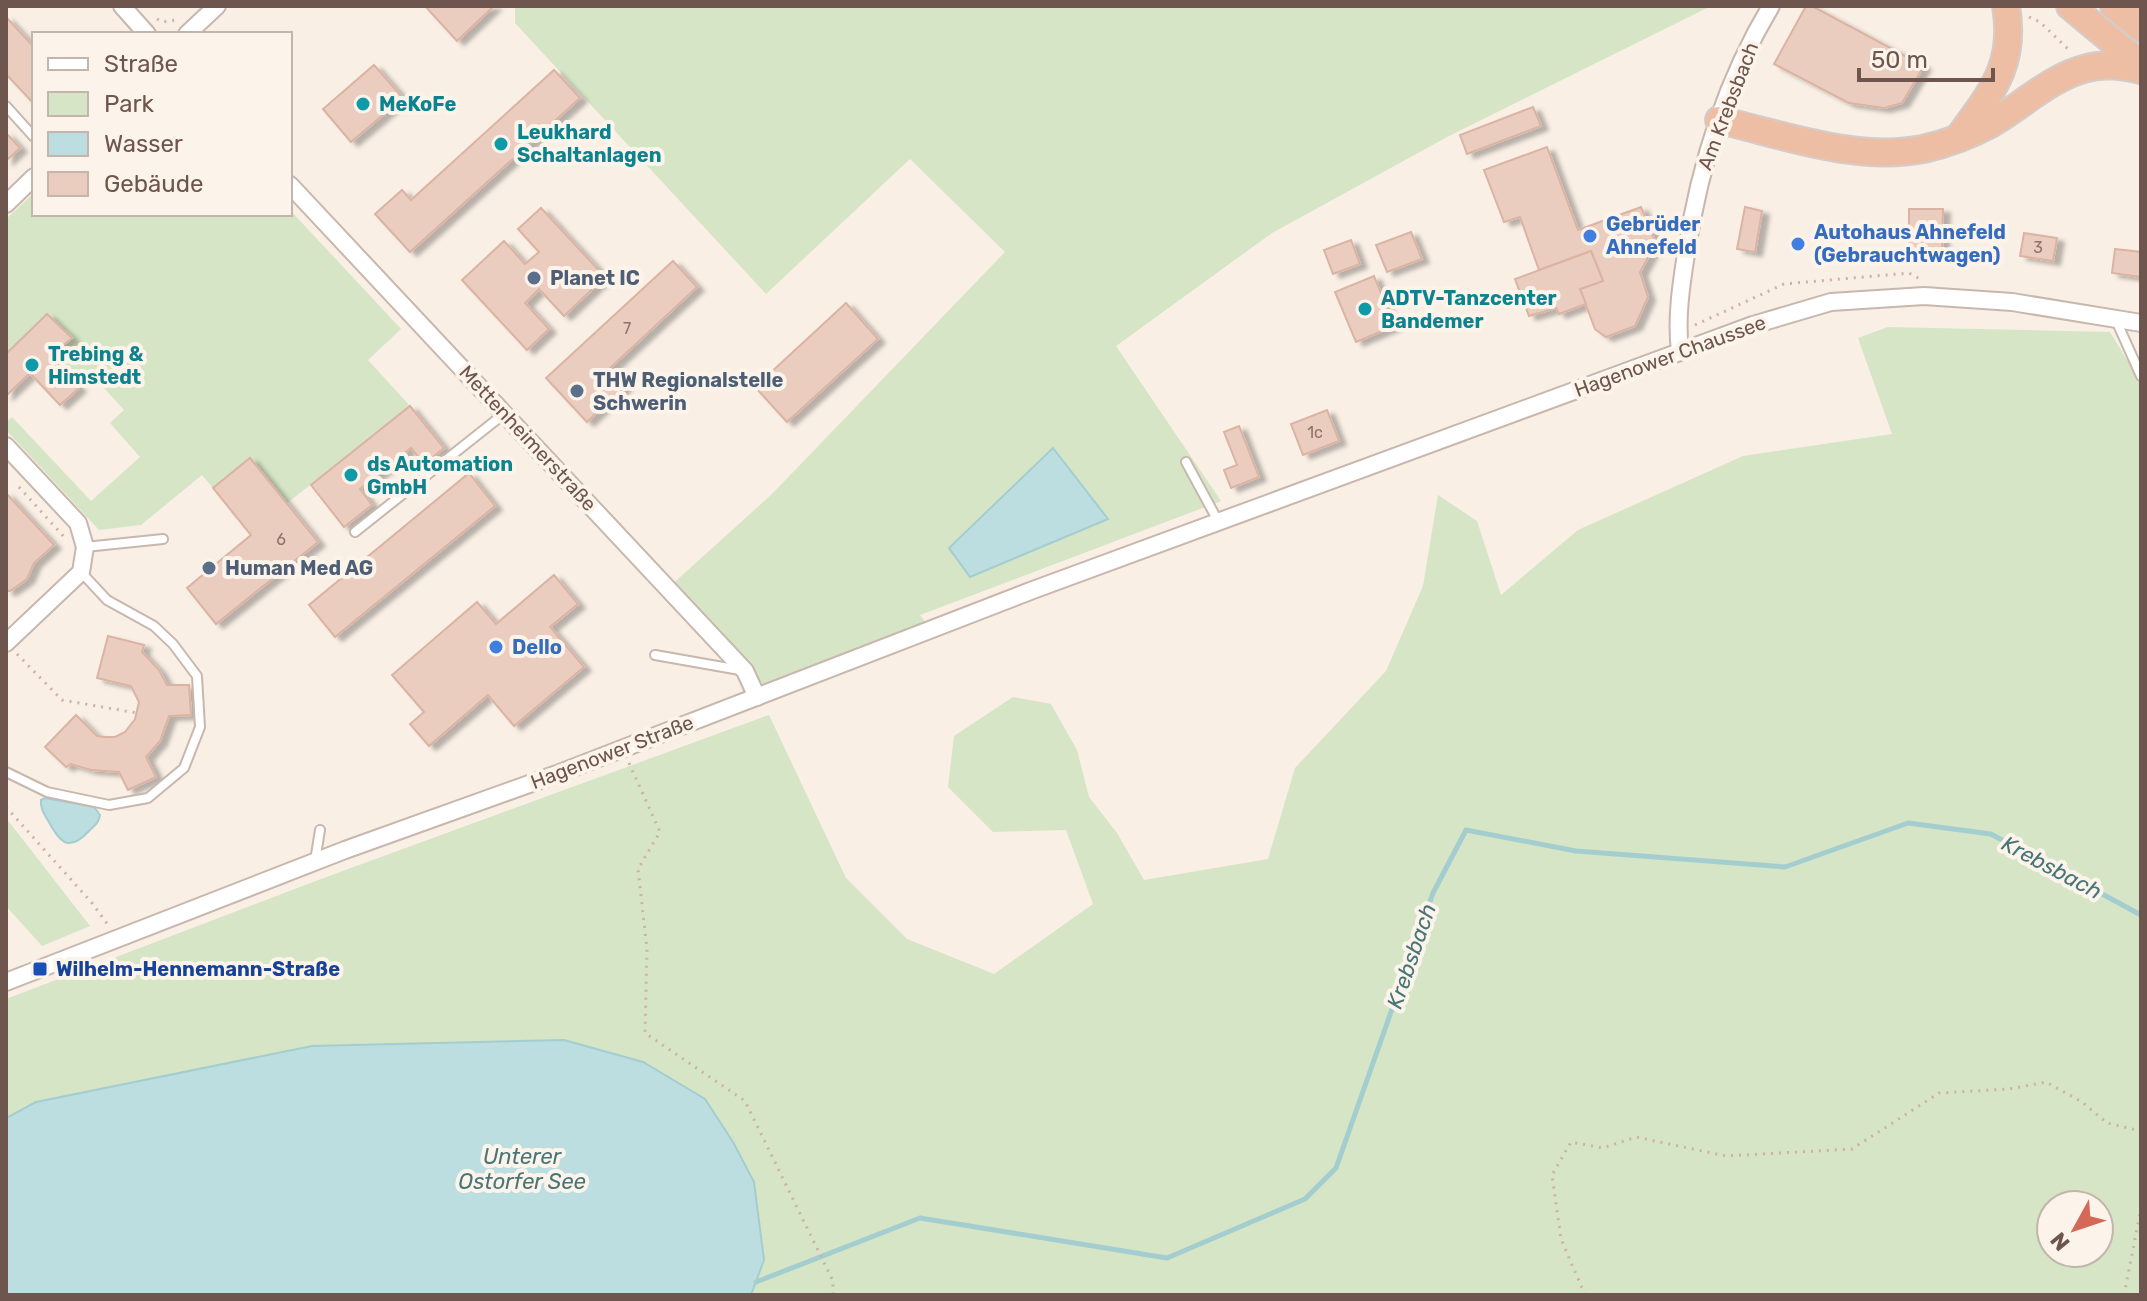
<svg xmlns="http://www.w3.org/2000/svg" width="2147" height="1301" font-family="Rubik,sans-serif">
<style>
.green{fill:#d5e5c5;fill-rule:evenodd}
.water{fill:#bcdee0;stroke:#a4cdd0;stroke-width:2}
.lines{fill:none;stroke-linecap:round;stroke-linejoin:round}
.stream{stroke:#a4cdd0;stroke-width:5}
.building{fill:#ebcdc0;stroke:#dbb3a3;stroke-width:2;filter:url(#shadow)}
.service-casing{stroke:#c8b7ad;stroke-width:12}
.minor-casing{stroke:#c8b7ad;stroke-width:20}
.trunk-casing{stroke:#d4ccca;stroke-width:30}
.path{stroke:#cfb1a4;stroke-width:3;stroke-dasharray:2 6;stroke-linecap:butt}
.service{stroke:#fff;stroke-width:8}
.minor{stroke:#fff;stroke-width:16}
.trunk{stroke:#eebea4;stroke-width:26}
.culture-dot{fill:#0f9aa8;stroke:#fcf4ea;stroke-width:3}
.shop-dot{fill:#3f7fe0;stroke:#fcf4ea;stroke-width:3}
.service-dot{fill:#5c6f8a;stroke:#fcf4ea;stroke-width:3}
.transit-dot{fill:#1a4fb4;stroke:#fcf4ea;stroke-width:3}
.labels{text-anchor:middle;stroke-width:8;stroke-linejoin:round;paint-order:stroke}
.number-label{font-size:16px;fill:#8d746a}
.culture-label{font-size:20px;font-weight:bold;fill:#0d838f;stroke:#fcf4ea;text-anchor:start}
.street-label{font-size:20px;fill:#6e564e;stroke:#fcf4ea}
.shop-label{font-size:20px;font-weight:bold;fill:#366cbe;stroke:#fcf4ea;text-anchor:start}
.service-label{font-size:20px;font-weight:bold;fill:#4e5e75;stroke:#fcf4ea;text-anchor:start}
.transit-label{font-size:20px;font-weight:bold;fill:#164399;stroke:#fcf4ea;text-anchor:start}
.water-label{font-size:22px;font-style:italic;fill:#477578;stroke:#fcf4ea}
</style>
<defs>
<filter id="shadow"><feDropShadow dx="7" dy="4" stdDeviation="2" flood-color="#0004"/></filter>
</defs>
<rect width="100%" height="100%" fill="#f9efe5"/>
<g class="green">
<polygon points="515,6 1711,6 1449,136 1272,233 1116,346 1221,501 920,615 931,630 757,697 667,589 772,494 1005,252 910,159 766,294 515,23"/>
<polygon points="34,193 34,214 290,214 290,210 401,329 368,360 410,406 286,504 249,458 213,488 202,475 141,525 99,530 6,430 6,422 12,417 91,501 140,457 110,423 124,410 95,378 81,390 50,356 72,338 48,314 6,354 6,219"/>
<path d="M1888,327l222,5 31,51v912h-1390l13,-35 -10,-78 -21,-40 -28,-43 -669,3 -30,16v-119l315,-120 448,-164 77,163 61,61 87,35 99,-70 -27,-74 -73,2 -45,-45 6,-51 59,-39 38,7 26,46 12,47 28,36 27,47 124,-21 27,-91 91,-97 37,-85 15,-91 39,26 24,74 77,-65 165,-74 149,-22 -34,-96zM2051,1205h48v48h-48z"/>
<polygon points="6,818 90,926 42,946 6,906"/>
</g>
<g class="water">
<polygon points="1053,448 1108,519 970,577 949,548"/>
<path d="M45,798l49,9 6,8c-1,8 -5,10 -11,16 -18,19 -27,15 -39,-7 -5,-9 -10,-15 -9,-24z"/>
<polygon points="564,1040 643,1062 705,1099 733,1142 754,1182 764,1260 751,1295 6,1295 6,1118 36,1102 312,1046"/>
</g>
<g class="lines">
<polyline class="stream" points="756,1282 920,1218 1167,1258 1305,1199 1336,1168 1433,893 1466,830 1576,851 1785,867 1908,823 1991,834 2141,915"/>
</g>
<g class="building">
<polygon points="425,6 494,6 457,41"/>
<polygon points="1806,6 1812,6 1924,66 1902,103 1884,108 1849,103 1774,64"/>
<polygon points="6,17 34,47 34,104 6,74"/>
<polygon points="374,65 403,98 351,142 323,109"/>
<polygon points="554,70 580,98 410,252 375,214 402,190 411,200"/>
<polygon points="1533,107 1541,126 1467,154 1460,135"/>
<polygon points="6,133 20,148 6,161"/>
<polygon points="1547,147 1578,230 1641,207 1656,243 1640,272 1648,297 1635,326 1606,337 1595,329 1580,289 1603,281 1591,251 1539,270 1520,217 1504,222 1484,170"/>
<polygon points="1745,207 1762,211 1755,252 1737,249"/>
<polygon points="541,208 605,277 564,316 539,289 525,303 549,329 527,350 462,280 504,241 525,264 539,252 518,229"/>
<polygon points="1909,209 1943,209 1942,249 1909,248"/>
<polygon points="1411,232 1422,259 1387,272 1376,245"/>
<polygon points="2024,233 2057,238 2053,261 2020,256"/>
<polygon points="1351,240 1360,264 1333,274 1324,250"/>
<polygon points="2115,249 2141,252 2141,277 2112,273"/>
<polygon points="1591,251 1603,281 1580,289 1586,304 1559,314 1556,308 1529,316 1515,279"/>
<polygon points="673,261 697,287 609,369 625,386 587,422 546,378"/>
<polygon points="1374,276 1394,326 1356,342 1335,292"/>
<polygon points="846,303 878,339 787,422 755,387"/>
<polygon points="47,314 72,338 50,356 79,388 60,405 30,373 6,396 6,354"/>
<polygon points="410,406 444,448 424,464 411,448 360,489 372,505 344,527 311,485"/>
<polygon points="1327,410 1339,441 1303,455 1291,424"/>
<polygon points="1239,426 1259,477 1231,488 1224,470 1237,465 1224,432"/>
<polygon points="250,458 318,542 216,624 187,588 251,535 213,488"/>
<polygon points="469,473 495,506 335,637 309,605"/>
<polygon points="6,493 54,545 34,563 27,579 10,591 6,591"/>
<polygon points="554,575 578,604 550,627 584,667 514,726 488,695 429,746 410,724 424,712 392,675 477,602 496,624"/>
<polygon points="108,636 144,645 142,652 159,670 167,685 189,685 191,715 169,716 160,741 146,757 156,777 128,790 119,772 91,770 71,764 66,767 45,747 76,715 97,736 105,737 115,737 125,732 135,719 139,702 131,686 97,678"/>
</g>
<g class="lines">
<defs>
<g id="service">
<polyline points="6,106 34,137"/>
<polyline points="2115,318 2141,376"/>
<polyline points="1186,462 1218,521"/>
<polyline points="355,532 505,413"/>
<polyline points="85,547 163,539"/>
<polyline points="655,655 740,670"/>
<polyline points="6,772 47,792 109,805 148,798 184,768 200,727 197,676 173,644 154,626 107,600 81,572"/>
<polyline points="315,861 320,830"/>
</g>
<g id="minor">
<polyline points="122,6 147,34"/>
<polyline points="187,34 217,6"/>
<polyline points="290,185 745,671 757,697"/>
<polyline points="6,204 34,177"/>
<path d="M1680,351c-4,-32 1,-65 6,-97 13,-86 40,-173 85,-248"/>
<polyline points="6,446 78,523 85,547 81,572 6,643"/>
<polyline points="6,982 345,850 557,774 1033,590 1753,325 1831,302 1924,296 2012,302 2141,323"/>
</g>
<g id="trunk">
<polyline points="2070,6 2141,65"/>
<polyline points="2114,6 2141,28"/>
<path d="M1719,120c65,15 137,42 204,29 22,-5 49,-15 69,-26 31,-18 59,-46 95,-55 18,-5 36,-2 54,2"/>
<path d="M1959,137c33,-46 57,-72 47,-131"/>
</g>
</defs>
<use href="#service" class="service-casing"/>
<use href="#minor" class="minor-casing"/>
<use href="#trunk" class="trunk-casing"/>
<g class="path">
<polyline points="2029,17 2040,22 2069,50"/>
<polyline points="157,19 163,22 176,20"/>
<polyline points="1695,325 1784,284 1909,273 1920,279"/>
<polyline points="19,487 65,538"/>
<polyline points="17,654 62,700 137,713"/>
<polyline points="629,763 660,832 638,869 647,949 645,1033 745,1101 833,1281 833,1295"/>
<polyline points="6,807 92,903 108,925"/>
<polyline points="1585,1295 1561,1239 1552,1175 1571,1142 1603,1148 1636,1137 1726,1156 1852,1149 1939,1093 2009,1089 2046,1082 2082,1102 2107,1123 2141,1131"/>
<polyline points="2124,1295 2141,1209"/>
</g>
<use href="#service" class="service"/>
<use href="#minor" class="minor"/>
<use href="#trunk" class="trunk"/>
</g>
<g class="culture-dot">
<circle cx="363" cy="104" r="8"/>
<circle cx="501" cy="144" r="8"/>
<circle cx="1365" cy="309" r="8"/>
<circle cx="32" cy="365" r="8"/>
<circle cx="351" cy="475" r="8"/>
</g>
<g class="shop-dot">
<circle cx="1590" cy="236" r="8"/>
<circle cx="1798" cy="244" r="8"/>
<circle cx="496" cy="647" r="8"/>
</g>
<g class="service-dot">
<circle cx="534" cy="278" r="8"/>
<circle cx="577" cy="391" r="8"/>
<circle cx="209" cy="568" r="8"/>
</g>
<rect class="transit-dot" x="32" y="961" width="16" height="16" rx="4"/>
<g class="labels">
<g class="number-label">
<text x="2038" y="253">3</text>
<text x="627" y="334">7</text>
<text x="1315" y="438">1c</text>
<text x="281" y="545">6</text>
</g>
<g class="culture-label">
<text x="379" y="111">MeKoFe</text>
<text x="517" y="139">Leukhard<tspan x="517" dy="23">Schaltanlagen</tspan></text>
<text x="1381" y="305">ADTV-Tanzcenter<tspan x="1381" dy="23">Bandemer</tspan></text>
<text x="48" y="361">Trebing &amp;<tspan x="48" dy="23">Himstedt</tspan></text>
<text x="367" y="471">ds Automation<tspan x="367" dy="23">GmbH</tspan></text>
</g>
<g class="street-label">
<text transform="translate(1728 106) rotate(-69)" y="7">Am Krebsbach</text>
<text transform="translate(1670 356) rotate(-20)" y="7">Hagenower Chaussee</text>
<text transform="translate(528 438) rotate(47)" y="7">Mettenheimerstraße</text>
<text transform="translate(612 752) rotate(-21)" y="7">Hagenower Straße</text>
</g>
<g class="shop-label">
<text x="1606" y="231">Gebrüder<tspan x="1606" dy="23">Ahnefeld</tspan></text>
<text x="1814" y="239">Autohaus Ahnefeld<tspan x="1814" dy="23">(Gebrauchtwagen)</tspan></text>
<text x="512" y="654">Dello</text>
</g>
<g class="service-label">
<text x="550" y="285">Planet IC</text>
<text x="593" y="387">THW Regionalstelle<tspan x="593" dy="23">Schwerin</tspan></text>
<text x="225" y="575">Human Med AG</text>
</g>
<g class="transit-label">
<text x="56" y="976">Wilhelm-Hennemann-Straße</text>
</g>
<g class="water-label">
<text transform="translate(2052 867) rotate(28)" y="8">Krebsbach</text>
<text transform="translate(1411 956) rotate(-71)" y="8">Krebsbach</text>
<text x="522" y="1164">Unterer<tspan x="522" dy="25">Ostorfer See</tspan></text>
</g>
</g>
<rect width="2147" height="1301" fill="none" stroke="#6e564e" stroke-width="16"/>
<rect x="32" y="32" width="260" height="184" fill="#fcf4ea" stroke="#c3b5ac" stroke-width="2"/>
<rect x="48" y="58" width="40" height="12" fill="#ffffff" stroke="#c3b5ac" stroke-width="2"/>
<text x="104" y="72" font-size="24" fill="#6e564e">Straße</text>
<rect x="48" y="92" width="40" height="24" fill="#d5e5c5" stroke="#c3b5ac" stroke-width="2"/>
<text x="104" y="112" font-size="24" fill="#6e564e">Park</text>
<rect x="48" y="132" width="40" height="24" fill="#bcdee0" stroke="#c3b5ac" stroke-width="2"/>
<text x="104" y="152" font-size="24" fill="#6e564e">Wasser</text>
<rect x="48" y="172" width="40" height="24" fill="#ebcdc0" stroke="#c3b5ac" stroke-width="2"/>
<text x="104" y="192" font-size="24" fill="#6e564e">Gebäude</text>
<g transform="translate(2075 1229) rotate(230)"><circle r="38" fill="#fcf4ea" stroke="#c3b5ac" stroke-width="2"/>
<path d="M0-6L14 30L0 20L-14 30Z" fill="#d46959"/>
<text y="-12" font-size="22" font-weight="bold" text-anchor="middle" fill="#6e564e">N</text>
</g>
<path d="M1859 68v12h134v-12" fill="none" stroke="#6e564e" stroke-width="4"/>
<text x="1871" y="68" font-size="24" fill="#6e564e" stroke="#fcf4ea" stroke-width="6" paint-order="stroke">50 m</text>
</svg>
